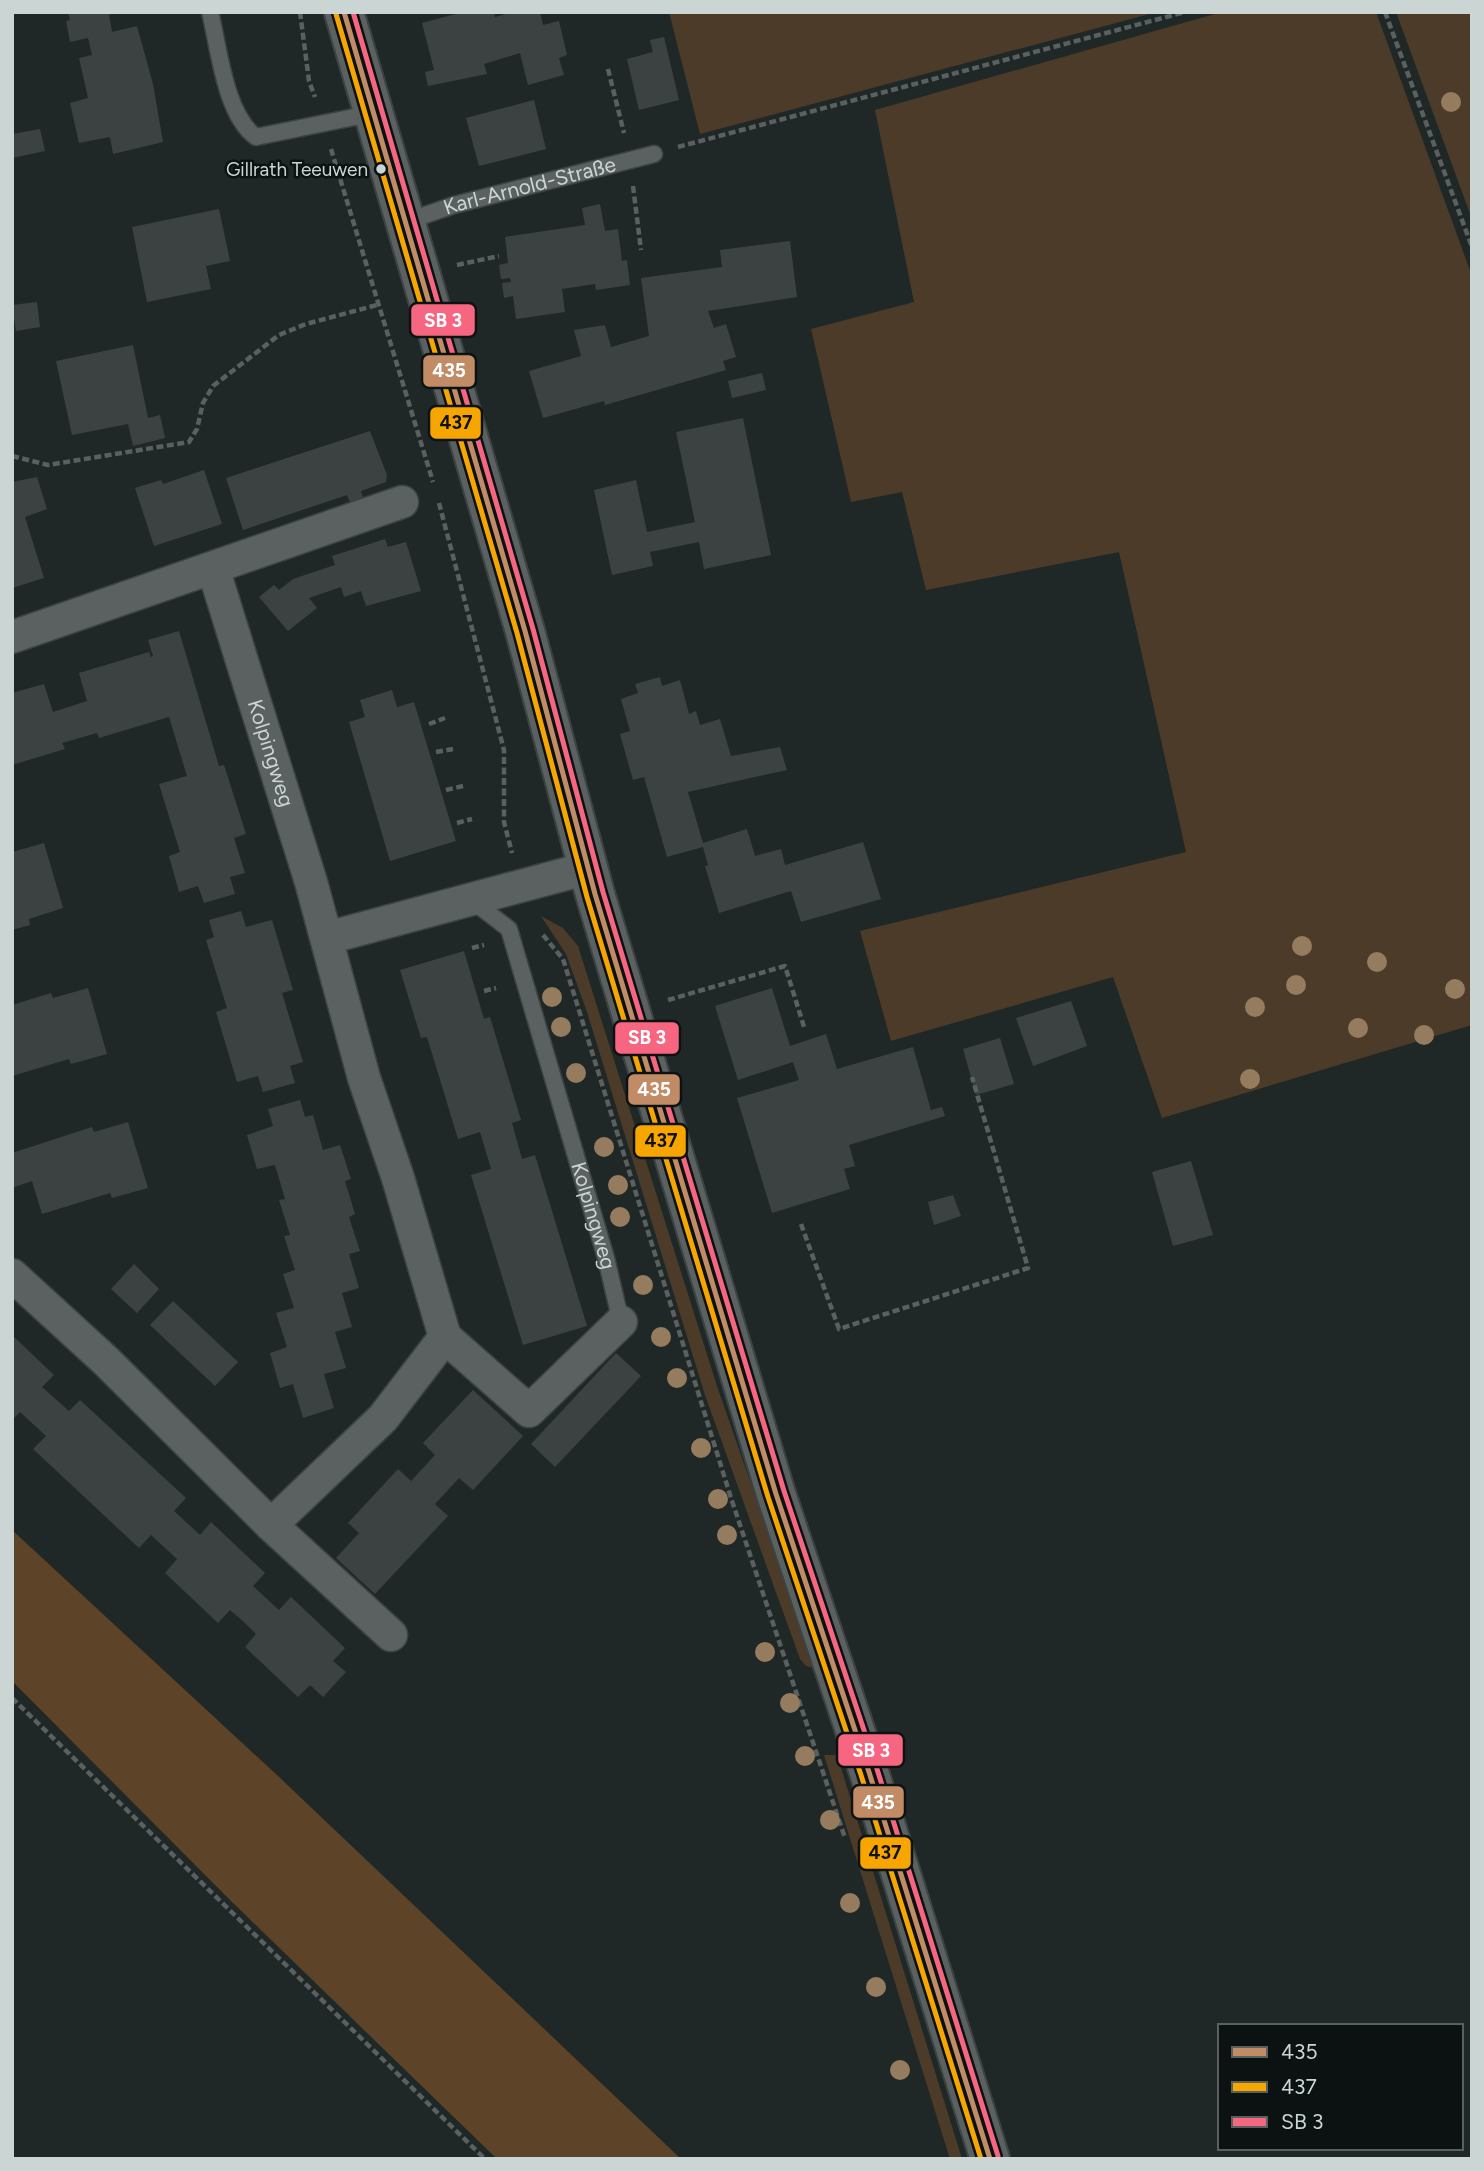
<svg xmlns="http://www.w3.org/2000/svg" width="1484" height="2171" font-family="Figtree,sans-serif">
<style>
.green{fill:#4c3b28}
.forest{fill:#5d4428}
.building{fill:#3c4241}
.lines{fill:none;stroke-linecap:round;stroke-linejoin:round}
.service-casing{stroke:#3c4343;stroke-width:19}
.minor-casing{stroke:#3c4343;stroke-width:35}
.secondary-casing{stroke:#3c4343;stroke-width:42}
.path{stroke:#5a605f;stroke-width:4.5;stroke-dasharray:7 3.5;stroke-linecap:butt}
.service{stroke:#5b6160;stroke-width:16}
.minor{stroke:#5b6160;stroke-width:32}
.secondary{stroke:#5b6160;stroke-width:38}
.bus-1-casing{stroke:#0c1212;stroke-width:10}
.bus-2-casing{stroke:#0c1212;stroke-width:10}
.bus-3-casing{stroke:#0c1212;stroke-width:10}
.bus-1{stroke:#c18c65;stroke-width:5}
.bus-2{stroke:#f7a600;stroke-width:5}
.bus-3{stroke:#f76680;stroke-width:5}
.tree{fill:#957c5e}
.bus-dot{fill:#cbd5d4;stroke:#0c1212;stroke-width:2.5}
.labels{text-anchor:middle;stroke-width:5;stroke-linejoin:round;paint-order:stroke}
.bus-label{font-size:19px;fill:#cbd5d4;stroke:#0c1212;text-anchor:end}
.street-label{font-size:21px;fill:#cbd5d4;stroke:#0c1212}
.line-badge{stroke:#0c1212;stroke-width:2.5}
.badge-label{font-size:19px;text-anchor:middle;font-weight:bold;fill:#fff}
.pale-badge-label{font-size:19px;text-anchor:middle;font-weight:bold;fill:#111}
</style>
<rect width="100%" height="100%" fill="#202827"/>
<g class="green">
<polygon points="669,12 1157,12 700,134"/>
<polygon points="1222,12 1376,12 1472,276 1472,1025 1162,1118 1113,977 891,1041 860,931 1186,852 1119,552 926,590 902,492 851,502 811,329 914,302 875,110"/>
<polygon points="1396,12 1472,12 1472,219"/>
<polygon points="541,916 563,928 578,946 717,1386 815,1668 806,1666 800,1659 705,1395 587,1012 566,954"/>
<polygon points="824,1755 837,1755 962,2159 950,2159"/>
</g>
<polygon class="forest" points="12,1530 278,1776 681,2159 497,2159 231,1901 12,1681"/>
<g class="building">
<polygon points="68,12 115,12 109,15 112,32 137,26 153,84 163,142 113,154 110,137 79,143 70,103 88,98 79,58 92,55 88,38 70,42 66,21 70,20"/>
<polygon points="463,12 494,12 495,17 513,12 540,12 543,25 559,21 567,55 559,58 564,75 528,85 520,53 484,64 487,74 428,86 425,72 434,70 422,23"/>
<polygon points="664,37 679,100 639,110 627,59 653,52 650,40"/>
<polygon points="534,100 546,149 479,166 466,118"/>
<polygon points="40,129 45,151 12,158 12,134"/>
<polygon points="600,204 605,231 618,229 622,261 627,260 630,285 596,290 595,284 562,289 565,312 516,319 513,296 504,298 502,283 511,282 510,278 501,279 499,265 508,263 505,237 585,225 582,208"/>
<polygon points="219,209 230,261 206,266 211,289 147,302 132,227"/>
<polygon points="790,241 797,297 708,311 714,328 726,324 736,357 723,361 726,370 605,405 604,401 543,418 529,371 581,356 574,330 605,325 611,347 649,336 641,278 722,267 720,250"/>
<polygon points="37,302 40,327 16,331 12,305"/>
<polygon points="133,345 148,418 160,415 165,438 133,446 128,424 72,435 56,361"/>
<polygon points="762,373 766,390 732,398 728,381"/>
<polygon points="743,418 771,555 704,569 699,542 650,552 653,566 612,575 594,490 636,480 647,532 695,522 676,432"/>
<polygon points="370,431 387,475 386,482 361,491 363,498 350,502 347,495 243,530 226,478"/>
<polygon points="204,470 222,524 154,546 135,488 161,480 163,484"/>
<polygon points="37,477 47,509 25,517 44,578 12,588 12,482"/>
<polygon points="385,539 388,547 406,542 421,591 366,606 361,591 344,597 341,587 309,598 317,608 288,631 259,597 274,585 279,590 293,579 335,565 332,556"/>
<polygon points="179,631 219,766 224,765 246,834 234,838 245,873 230,877 235,894 204,903 198,886 179,892 169,856 180,852 159,784 187,776 169,717 99,738 97,733 62,743 65,749 12,765 12,693 44,684 53,712 87,701 79,673 149,652 151,657 153,656 148,640"/>
<polygon points="660,677 662,686 680,680 689,714 696,711 700,725 720,719 731,756 780,747 787,770 688,792 703,843 747,829 755,856 781,849 785,865 863,842 881,899 801,922 791,891 719,913 705,866 708,865 703,847 667,857 644,777 633,780 620,734 630,731 621,699 638,693 635,684"/>
<polygon points="392,690 397,707 414,702 456,841 390,861 349,722 365,717 360,700"/>
<polygon points="44,843 63,908 29,919 30,925 12,930 12,852"/>
<polygon points="241,911 246,927 272,920 293,990 282,993 303,1062 290,1066 295,1083 263,1092 258,1076 237,1082 216,1012 227,1008 206,940 214,937 209,920"/>
<polygon points="464,951 484,1019 490,1017 521,1120 512,1123 522,1159 535,1155 587,1326 523,1345 471,1175 491,1169 480,1132 458,1139 427,1037 421,1038 400,970"/>
<polygon points="88,988 107,1054 71,1064 69,1059 12,1076 12,1005 51,993 53,998"/>
<polygon points="772,988 790,1046 826,1034 837,1069 913,1047 931,1110 942,1107 945,1116 849,1145 855,1166 844,1169 850,1189 772,1213 737,1098 799,1080 793,1062 738,1080 715,1006"/>
<polygon points="1071,1001 1087,1046 1033,1066 1016,1018"/>
<polygon points="1000,1038 1014,1084 976,1095 963,1049"/>
<polygon points="300,1100 305,1117 313,1115 323,1150 340,1145 351,1179 345,1181 355,1214 349,1217 360,1251 349,1254 359,1288 342,1293 352,1327 335,1332 346,1368 324,1374 334,1408 303,1418 293,1384 280,1388 270,1353 287,1347 276,1313 294,1308 283,1274 295,1270 284,1236 290,1235 279,1200 285,1199 275,1165 257,1169 247,1135 273,1126 268,1109"/>
<polygon points="128,1122 148,1188 112,1198 110,1193 42,1214 32,1181 12,1188 12,1153 92,1127 94,1132"/>
<polygon points="1191,1161 1213,1235 1173,1246 1152,1172"/>
<polygon points="953,1195 961,1216 934,1225 928,1202"/>
<polygon points="134,1264 159,1289 137,1313 111,1289"/>
<polygon points="173,1301 238,1362 215,1386 150,1325"/>
<polygon points="12,1335 54,1375 42,1387 69,1411 80,1400 186,1498 174,1511 200,1535 211,1522 265,1573 253,1586 279,1610 291,1597 345,1648 333,1661 346,1672 323,1697 310,1685 298,1697 245,1647 256,1634 244,1622 230,1610 218,1623 165,1573 177,1559 151,1535 139,1548 33,1449 46,1436 20,1412 12,1420"/>
<polygon points="616,1353 641,1376 555,1467 531,1444"/>
<polygon points="473,1390 523,1436 473,1490 459,1478 435,1504 448,1516 375,1594 336,1558 359,1533 348,1523 398,1469 411,1481 435,1455 423,1443"/>
</g>
<g class="lines">
<defs>
<g id="service">
<path d="M210,12c9,36 15,103 46,125l118,-24"/>
<path id="s1" d="M405,222l49,-17 200,-51"/>
<path id="s2" d="M470,899l39,30 97,329 15,64"/>
</g>
<g id="minor">
<path id="s3" d="M213,568l98,314 53,196 34,100 47,159 -62,81 -112,107"/>
<polyline points="12,637 402,502"/>
<polyline points="327,938 588,868"/>
<polyline points="12,1275 106,1361 271,1525 391,1635"/>
<polyline points="445,1337 529,1411 621,1322"/>
</g>
<polyline id="secondary" points="344,12 525,631 595,894 776,1494 869,1772 990,2159"/>
</defs>
<use href="#service" class="service-casing"/>
<use href="#minor" class="minor-casing"/>
<use href="#secondary" class="secondary-casing"/>
<g class="path">
<polyline points="300,12 309,81 315,97"/>
<polyline points="1385,12 1472,247"/>
<polyline points="608,69 624,133"/>
<polyline points="678,147 1185,12"/>
<polyline points="331,149 433,482"/>
<polyline points="633,186 641,250"/>
<polyline points="457,265 499,256"/>
<polyline points="12,456 48,465 189,442 197,429 203,403 213,386 279,335 306,324 377,305"/>
<polyline points="439,503 504,750 504,822 512,853"/>
<polyline points="429,724 445,718"/>
<polyline points="436,752 453,749"/>
<polyline points="446,790 463,786"/>
<polyline points="457,823 472,819"/>
<polyline points="543,935 563,959 731,1498 845,1838"/>
<polyline points="472,948 484,945"/>
<polyline points="484,991 496,988"/>
<polyline points="668,1000 785,966 805,1030"/>
<polyline points="801,1224 839,1329 1028,1268 972,1077"/>
<polyline points="12,1698 485,2159"/>
</g>
<use href="#service" class="service"/>
<use href="#minor" class="minor"/>
<use href="#secondary" class="secondary"/>
<defs>
<polyline id="bus-1" points="344,12 525,631 595,894 776,1494 869,1772 990,2159"/>
<polyline id="bus-2" points="336,14 517,633 587,897 768,1497 861,1775 981,2159"/>
<polyline id="bus-3" points="353,12 533,629 603,892 784,1491 877,1769 998,2156"/>
</defs>
<use href="#bus-1" class="bus-1-casing"/>
<use href="#bus-2" class="bus-2-casing"/>
<use href="#bus-3" class="bus-3-casing"/>
<use href="#bus-1" class="bus-1"/>
<use href="#bus-2" class="bus-2"/>
<use href="#bus-3" class="bus-3"/>
</g>
<g class="tree">
<circle cx="1451" cy="102" r="10"/>
<circle cx="1302" cy="946" r="10"/>
<circle cx="1377" cy="962" r="10"/>
<circle cx="1296" cy="985" r="10"/>
<circle cx="1455" cy="989" r="10"/>
<circle cx="552" cy="997" r="10"/>
<circle cx="1255" cy="1007" r="10"/>
<circle cx="561" cy="1027" r="10"/>
<circle cx="1358" cy="1028" r="10"/>
<circle cx="1424" cy="1035" r="10"/>
<circle cx="576" cy="1073" r="10"/>
<circle cx="1250" cy="1079" r="10"/>
<circle cx="604" cy="1147" r="10"/>
<circle cx="618" cy="1185" r="10"/>
<circle cx="620" cy="1217" r="10"/>
<circle cx="643" cy="1285" r="10"/>
<circle cx="661" cy="1337" r="10"/>
<circle cx="677" cy="1378" r="10"/>
<circle cx="701" cy="1448" r="10"/>
<circle cx="718" cy="1499" r="10"/>
<circle cx="727" cy="1535" r="10"/>
<circle cx="765" cy="1652" r="10"/>
<circle cx="790" cy="1703" r="10"/>
<circle cx="805" cy="1756" r="10"/>
<circle cx="830" cy="1820" r="10"/>
<circle cx="850" cy="1903" r="10"/>
<circle cx="876" cy="1987" r="10"/>
<circle cx="900" cy="2070" r="10"/>
</g>
<circle class="bus-dot" cx="381" cy="169" r="6"/>
<g class="labels">
<g class="bus-label">
<text x="368" y="176">Gillrath Teeuwen</text>
</g>
<g class="street-label">
<text dy="7" stroke="none"><textPath href="#s1" startOffset="130">Karl-Arnold-Straße</textPath></text>
<text dy="7" stroke="none"><textPath href="#s3" startOffset="194">Kolpingweg</textPath></text>
<text dy="7" stroke="none"><textPath href="#s2" startOffset="348">Kolpingweg</textPath></text>
</g>
</g>
<g class="line-badge">
<rect x="410" y="303" width="66" height="34" rx="7" fill="#f76680"/>
<rect x="422" y="354" width="54" height="34" rx="7" fill="#c18c65"/>
<rect x="429" y="406" width="53" height="34" rx="7" fill="#f7a600"/>
<rect x="614" y="1021" width="66" height="34" rx="7" fill="#f76680"/>
<rect x="627" y="1073" width="54" height="33" rx="7" fill="#c18c65"/>
<rect x="634" y="1124" width="53" height="34" rx="7" fill="#f7a600"/>
<rect x="837" y="1733" width="67" height="34" rx="7" fill="#f76680"/>
<rect x="852" y="1785" width="53" height="34" rx="7" fill="#c18c65"/>
<rect x="859" y="1836" width="53" height="34" rx="7" fill="#f7a600"/>
</g>
<g class="badge-label">
<text x="443" y="327">SB 3</text>
<text x="449" y="377">435</text>
<text x="647" y="1044">SB 3</text>
<text x="654" y="1096">435</text>
<text x="871" y="1757">SB 3</text>
<text x="878" y="1809">435</text>
</g>
<g class="pale-badge-label">
<text x="456" y="429">437</text>
<text x="661" y="1147">437</text>
<text x="885" y="1859">437</text>
</g>
<rect width="1484" height="2171" fill="none" stroke="#cbd5d4" stroke-width="28"/>
<rect x="1218" y="2024" width="245" height="126" fill="#0c1212" stroke="#586060" stroke-width="2"/>
<rect x="1232" y="2047" width="35" height="10" fill="#c18c65" stroke="#586060" stroke-width="2"/>
<text x="1281" y="2059" font-size="21" fill="#cbd5d4">435</text>
<rect x="1232" y="2082" width="35" height="10" fill="#f7a600" stroke="#586060" stroke-width="2"/>
<text x="1281" y="2094" font-size="21" fill="#cbd5d4">437</text>
<rect x="1232" y="2117" width="35" height="10" fill="#f76680" stroke="#586060" stroke-width="2"/>
<text x="1281" y="2129" font-size="21" fill="#cbd5d4">SB 3</text>
</svg>
